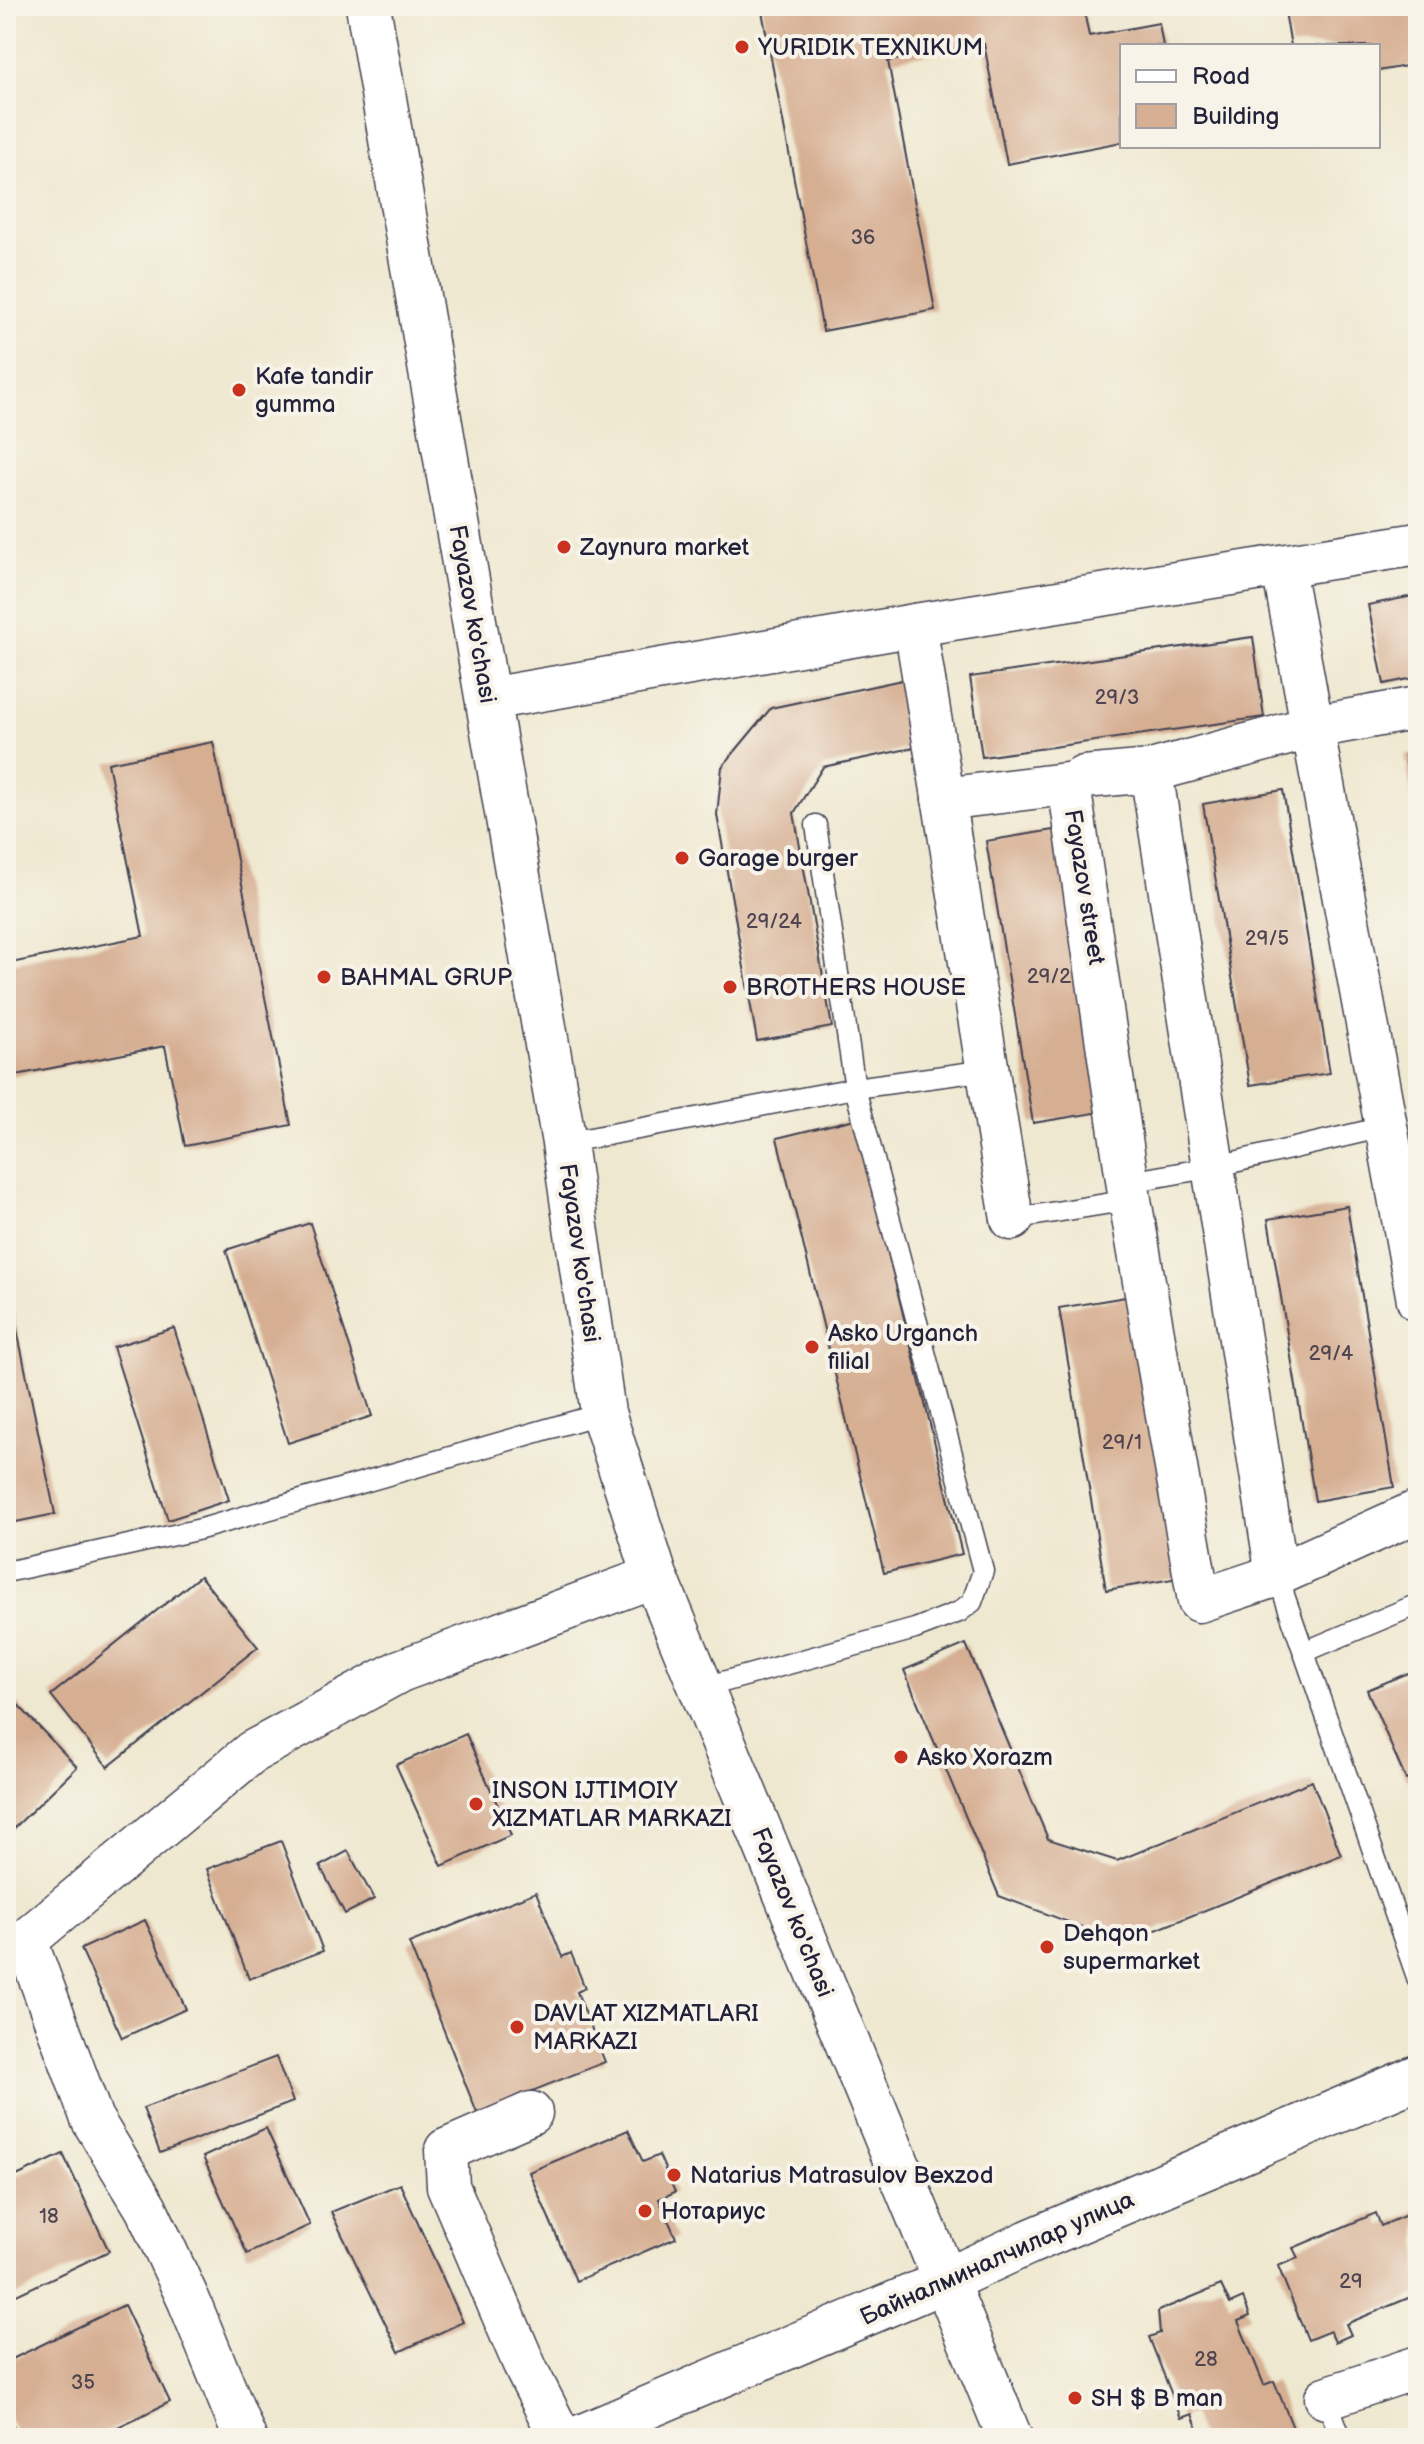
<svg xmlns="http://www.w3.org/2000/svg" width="1424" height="2444" font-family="'Balsamiq Sans',sans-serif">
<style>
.building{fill:#d6ae92}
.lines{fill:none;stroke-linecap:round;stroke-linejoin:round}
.lane-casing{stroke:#414051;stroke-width:23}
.street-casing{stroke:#414051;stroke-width:45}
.secondary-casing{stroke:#414051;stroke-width:47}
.lane{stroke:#fff;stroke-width:20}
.street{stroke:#fff;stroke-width:42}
.secondary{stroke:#fff;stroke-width:44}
.poi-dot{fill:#c8321e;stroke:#f7f3e8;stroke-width:3}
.labels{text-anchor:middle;stroke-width:8;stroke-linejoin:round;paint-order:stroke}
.number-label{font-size:20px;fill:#4f4551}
.poi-label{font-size:24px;fill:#22223b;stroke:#f7f3e8;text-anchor:start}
.street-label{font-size:24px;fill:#22223b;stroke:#f7f3e8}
</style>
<rect width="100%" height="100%" fill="#f7f3e8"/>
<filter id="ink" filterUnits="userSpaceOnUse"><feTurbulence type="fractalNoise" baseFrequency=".0125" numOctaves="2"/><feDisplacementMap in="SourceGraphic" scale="16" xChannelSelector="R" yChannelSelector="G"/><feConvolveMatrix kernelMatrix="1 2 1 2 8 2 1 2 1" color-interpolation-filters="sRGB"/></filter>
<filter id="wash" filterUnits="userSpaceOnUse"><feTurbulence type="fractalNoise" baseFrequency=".006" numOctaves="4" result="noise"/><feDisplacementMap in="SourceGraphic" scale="32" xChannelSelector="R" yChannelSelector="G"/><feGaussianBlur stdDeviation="1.8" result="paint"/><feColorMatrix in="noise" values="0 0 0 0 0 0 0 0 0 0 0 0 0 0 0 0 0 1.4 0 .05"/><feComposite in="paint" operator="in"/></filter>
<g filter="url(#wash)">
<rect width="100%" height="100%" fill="#efe8d0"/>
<g id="blocks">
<g class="building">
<polygon points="761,6 1083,6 1089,36 1159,23 1163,46 1122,46 1122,142 1007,164 984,44 888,61 935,310 823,331"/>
<polygon points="1284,6 1418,6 1418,64 1378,71 1378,46 1291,46"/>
<polygon points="1418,595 1418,677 1384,684 1368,605"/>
<polygon points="1253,637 1264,717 982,757 970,677"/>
<polygon points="916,677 931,744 823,767 794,813 832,1027 757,1041 717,815 722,767 771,708"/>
<polygon points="213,742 291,1125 185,1146 165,1046 6,1077 6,964 143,936 108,763"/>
<polygon points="1418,753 1418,821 1416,821 1405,755"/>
<polygon points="1283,790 1330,1073 1250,1085 1203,804"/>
<polygon points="1066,828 1113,1110 1033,1123 986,841"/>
<polygon points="855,1119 962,1554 884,1573 777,1138"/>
<polygon points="1347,1206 1394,1487 1315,1501 1268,1219"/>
<polygon points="310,1223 372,1416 288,1443 226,1250"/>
<polygon points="6,1276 55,1514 6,1524"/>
<polygon points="1138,1295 1185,1577 1106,1590 1059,1308"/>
<polygon points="174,1328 229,1500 168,1520 113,1347"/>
<polygon points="200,1576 258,1647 108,1767 51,1695"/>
<polygon points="966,1644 1048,1839 1117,1861 1312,1781 1341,1855 1124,1943 999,1896 904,1670"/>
<polygon points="1418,1669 1418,1775 1406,1780 1367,1690"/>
<polygon points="6,1692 77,1767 10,1832 6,1828"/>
<polygon points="466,1734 511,1835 442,1866 396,1765"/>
<polygon points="281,1841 323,1951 249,1979 207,1869"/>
<polygon points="348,1851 374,1899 345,1914 320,1866"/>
<polygon points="536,1892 562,1957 571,1953 585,1988 577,1992 605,2062 477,2113 409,1943"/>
<polygon points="145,1920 186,2009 122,2038 81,1949"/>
<polygon points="276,2057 293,2102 160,2153 143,2108"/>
<polygon points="266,2128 310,2225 247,2254 203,2157"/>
<polygon points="628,2130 643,2162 659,2155 675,2192 659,2199 676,2238 576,2281 529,2172"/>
<polygon points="63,2154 109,2251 6,2300 6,2181"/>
<polygon points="400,2184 463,2322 399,2352 331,2212"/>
<polygon points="1418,2210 1418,2294 1346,2324 1351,2335 1335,2342 1330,2331 1308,2340 1278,2266 1298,2258 1293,2248 1376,2213 1381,2226"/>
<polygon points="1221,2285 1230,2304 1243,2298 1250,2316 1238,2321 1264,2385 1274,2381 1297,2438 1201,2438 1192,2414 1181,2418 1149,2337 1160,2333 1158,2311"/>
<polygon points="124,2305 170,2402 95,2438 19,2438 6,2411 6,2362"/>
</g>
</g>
</g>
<g filter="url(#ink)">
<use href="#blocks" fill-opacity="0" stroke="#414051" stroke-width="2"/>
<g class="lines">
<defs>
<g id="lane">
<polyline points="816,825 855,1088 988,1070"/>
<polyline points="564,1143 855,1088 983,1571 972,1602 959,1612 915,1629 701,1688"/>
<polyline points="1129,1182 1213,1167 1388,1126"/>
<polyline points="1012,1219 1130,1200"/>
<polyline points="6,1572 201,1529 603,1413"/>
<polyline points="1277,1575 1418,1980"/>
<polyline points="1304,1652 1418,1604"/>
<polyline points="1326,2398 1341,2438"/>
</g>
<g id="street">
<polyline points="1283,568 1418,1300"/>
<polyline points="915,625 1012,1219"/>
<polyline points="488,699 915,625 1418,544"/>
<polyline points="1151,771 1277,1575 1199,1601 1130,1200 1070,791 1074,783 1084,777 1151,771 1313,727 1418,708"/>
<polyline points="943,799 1074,783"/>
<polyline points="1277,1575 1418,1511"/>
<polyline points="26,1941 92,2119 146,2208 189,2301 245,2438"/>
<polyline points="6,1957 252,1752 400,1671 655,1576"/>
<polyline points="531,2113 446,2150 448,2186 527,2371 561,2438"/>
<polyline points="1326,2398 1418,2367"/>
<polyline points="576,2438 945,2281"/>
</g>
<g id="secondary">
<polyline points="368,6 564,1143 603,1413 655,1576 1010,2438"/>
<polyline points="945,2281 1029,2242 1418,2077"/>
</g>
</defs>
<use href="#lane" class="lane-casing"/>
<use href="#street" class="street-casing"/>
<use href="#secondary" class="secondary-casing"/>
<use href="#lane" class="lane"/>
<use href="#street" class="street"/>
<use href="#secondary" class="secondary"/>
</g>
</g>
<g class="poi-dot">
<circle cx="742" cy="47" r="8"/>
<circle cx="239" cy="390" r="8"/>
<circle cx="564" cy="547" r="8"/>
<circle cx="682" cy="858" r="8"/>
<circle cx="324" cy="977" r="8"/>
<circle cx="730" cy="987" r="8"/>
<circle cx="812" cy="1347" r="8"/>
<circle cx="901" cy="1757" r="8"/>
<circle cx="476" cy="1804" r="8"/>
<circle cx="1047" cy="1947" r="8"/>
<circle cx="517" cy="2027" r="8"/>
<circle cx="674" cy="2175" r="8"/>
<circle cx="645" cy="2211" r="8"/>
<circle cx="1075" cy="2398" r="8"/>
</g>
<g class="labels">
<g class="number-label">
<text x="863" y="244">36</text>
<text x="1117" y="704">29/3</text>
<text x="774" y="928">29/24</text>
<text x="1267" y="945">29/5</text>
<text x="1049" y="983">29/2</text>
<text x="1331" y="1360">29/4</text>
<text x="1122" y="1449">29/1</text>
<text x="49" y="2223">18</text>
<text x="1351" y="2288">29</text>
<text x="1206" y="2366">28</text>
<text x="83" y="2389">35</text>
</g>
<g class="poi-label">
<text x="758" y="55">YURIDIK TEXNIKUM</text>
<text x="255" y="384">Kafe tandir<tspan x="255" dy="28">gumma</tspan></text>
<text x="580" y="555">Zaynura market</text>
<text x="698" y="866">Garage burger</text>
<text x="340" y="985">BAHMAL GRUP</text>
<text x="746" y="995">BROTHERS HOUSE</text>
<text x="828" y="1341">Asko Urganch<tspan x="828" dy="28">filial</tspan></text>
<text x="917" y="1765">Asko Xorazm</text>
<text x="492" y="1798">INSON IJTIMOIY<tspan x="492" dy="28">XIZMATLAR MARKAZI</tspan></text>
<text x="1063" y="1941">Dehqon<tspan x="1063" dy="28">supermarket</tspan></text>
<text x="533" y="2021">DAVLAT XIZMATLARI<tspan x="533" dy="28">MARKAZI</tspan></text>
<text x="690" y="2183">Natarius Matrasulov Bexzod</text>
<text x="661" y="2219">Нотариус</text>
<text x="1091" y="2406">SH $ B man</text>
</g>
<g class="street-label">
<text transform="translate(473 614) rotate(80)" y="8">Fayazov ko'chasi</text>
<text transform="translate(1085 887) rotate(81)" y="8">Fayazov street</text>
<text transform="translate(580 1253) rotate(82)" y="8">Fayazov ko'chasi</text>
<text transform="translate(793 1912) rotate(68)" y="8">Fayazov ko'chasi</text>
<text transform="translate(997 2258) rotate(-24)" y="8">Байналминалчилар улица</text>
</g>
</g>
<rect width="1424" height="2444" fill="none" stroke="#f7f3e8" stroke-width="32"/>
<rect x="1120" y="44" width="260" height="104" fill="#f7f3e8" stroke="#a29fa3" stroke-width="2"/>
<rect x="1136" y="70" width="40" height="12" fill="#ffffff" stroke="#a29fa3" stroke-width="2"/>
<text x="1192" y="84" font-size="24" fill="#22223b">Road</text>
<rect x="1136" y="104" width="40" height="24" fill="#d6ae92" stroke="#a29fa3" stroke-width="2"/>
<text x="1192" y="124" font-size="24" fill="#22223b">Building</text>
</svg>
